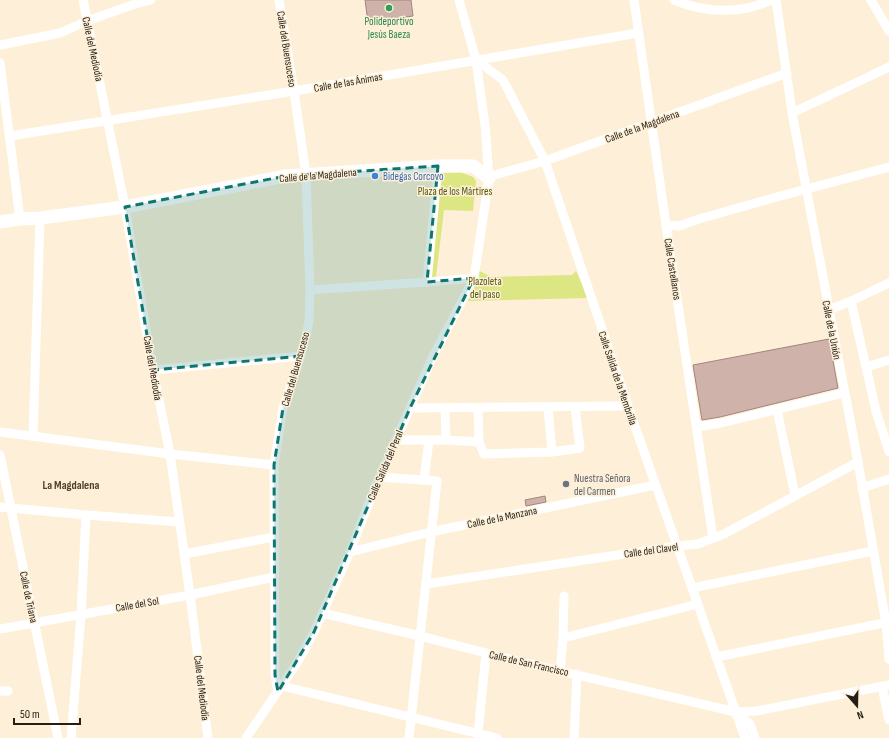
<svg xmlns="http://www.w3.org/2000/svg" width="889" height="738" font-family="'Sofia Sans Condensed',sans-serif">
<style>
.green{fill:#dce683}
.building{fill:#cfb2a9;stroke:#a2867e}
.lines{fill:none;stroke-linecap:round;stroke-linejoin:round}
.street{stroke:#fff;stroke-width:9}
.secondary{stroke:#fff;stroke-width:13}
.marked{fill:#0f766e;fill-opacity:0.2;stroke:#0f766e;stroke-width:3;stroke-dasharray:8 5;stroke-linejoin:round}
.leisure-dot{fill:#2e9e5b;stroke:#fef0d8;stroke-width:1.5}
.shop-dot{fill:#3f7fe0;stroke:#fef0d8;stroke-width:1.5}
.worship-dot{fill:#6b7280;stroke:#fef0d8;stroke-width:1.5}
.labels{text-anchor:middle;stroke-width:3;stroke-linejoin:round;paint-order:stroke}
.leisure-label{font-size:11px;fill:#27864d;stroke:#fef0d8}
.street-label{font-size:11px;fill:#241f16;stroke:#fef0d8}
.shop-label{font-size:11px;fill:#366cbe;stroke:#fef0d8;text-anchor:start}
.park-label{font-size:11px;fill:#54590d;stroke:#fef0d8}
.worship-label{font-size:11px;fill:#5b616d;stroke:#fef0d8;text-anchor:start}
.neighbourhood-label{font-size:12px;font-weight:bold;fill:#4d412d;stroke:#fef0d8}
</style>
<rect width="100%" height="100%" fill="#fef0d8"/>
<g class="green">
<polygon points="460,172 473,177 476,181 473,211 444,210 436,277 423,278 439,173"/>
<polygon points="478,270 491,277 572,275 576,271 588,298 468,301"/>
</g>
<g class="building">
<polygon points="365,0 411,0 413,16 368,22"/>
<polygon points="829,339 838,388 720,417 702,420 693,365"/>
<polygon points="545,496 546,502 526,506 525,500"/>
</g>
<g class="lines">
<g class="street">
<polyline points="83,0 125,207 153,370 170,454 190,595 208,738"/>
<polyline points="634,0 666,225 713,538"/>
<path d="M674,0c24,10 48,13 74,8 8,-2 16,-5 24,-8"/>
<polyline points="776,0 792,113 858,462 886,623 889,659"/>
<polyline points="871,0 889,31"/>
<polyline points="0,45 60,33 87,21 135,4 151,0"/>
<polyline points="476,60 503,80 545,161 637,432 745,738"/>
<polyline points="0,63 20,219"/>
<polyline points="792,113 889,67"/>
<polyline points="10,136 294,91 638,33"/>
<polyline points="489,178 494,175 545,161 787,73"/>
<polyline points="666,225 679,226 699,219 773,198 889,167"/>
<polyline points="427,282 438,166"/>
<polyline points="310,290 427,282 474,278"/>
<polyline points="851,301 876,411 889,452"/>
<polyline points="829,310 851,301 889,283"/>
<polyline points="867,367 889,360"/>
<polyline points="153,370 301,356"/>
<polyline points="548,407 552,452"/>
<polyline points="410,408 628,406"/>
<polyline points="445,408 446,440"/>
<polyline points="777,410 795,495"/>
<polyline points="697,427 721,423 844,393"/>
<polyline points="0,432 170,454 274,465"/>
<polyline points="33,436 40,218"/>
<polyline points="395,440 446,440 479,442 478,408"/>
<polyline points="479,442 484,454 552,452 580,448 575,407"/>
<polyline points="0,455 58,738"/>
<polyline points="380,477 437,481 409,738"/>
<polyline points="424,480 429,440"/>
<polyline points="862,488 889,479"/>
<polyline points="0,507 86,515 179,522"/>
<polyline points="350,552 431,532 655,485"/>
<polyline points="184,554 274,537"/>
<polyline points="426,584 677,546 698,544 724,534 858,462"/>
<polyline points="692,588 873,551"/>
<polyline points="322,613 420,636 486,653 560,671 736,712 757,711 889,685"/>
<polyline points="0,629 190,595 274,577"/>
<polyline points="563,638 698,604"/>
<polyline points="716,657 889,622"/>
<polyline points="560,671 563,638 564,596"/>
<polyline points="282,686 497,738"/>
<polyline points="882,687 889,720"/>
<polyline points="0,691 8,691"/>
<polyline points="278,692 275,675 274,465 283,408 301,356 309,322 310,290 306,175 294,91 279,0"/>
<polyline points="737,713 750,724 755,738"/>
<polyline points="478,734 486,653"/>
<polyline points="71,738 81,615 86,515"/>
<polyline points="246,738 297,663 314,632 350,552 376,484 410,408 433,356 474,278 489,178 485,125 476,60 459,0"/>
<polyline points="574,738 577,674"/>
</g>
<polyline class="secondary" points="0,222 20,219 40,218 125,207 286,176 436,166 473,166 489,178"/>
</g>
<path class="marked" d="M438,166l-11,116 47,-4 -64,130 -96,224 -36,60 -3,-17 -1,-210 9,-57 18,-52 -148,14 -28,-163 161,-31z"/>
<circle class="leisure-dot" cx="389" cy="8" r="4"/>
<circle class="shop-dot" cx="375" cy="176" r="4"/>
<circle class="worship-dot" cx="566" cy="484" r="4"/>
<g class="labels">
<g class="leisure-label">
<text x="389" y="25">Polideportivo<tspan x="389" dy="13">Jesús Baeza</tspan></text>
</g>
<g class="street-label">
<text transform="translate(93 49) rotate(78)" y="4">Calle del Mediodía</text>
<text transform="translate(287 49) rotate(81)" y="4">Calle del Buensuceso</text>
<text transform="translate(348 82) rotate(-10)" y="4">Calle de las Ánimas</text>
<text transform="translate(642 126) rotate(-20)" y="4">Calle de la Magdalena</text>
<text transform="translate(318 175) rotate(-5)" y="4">Calle de la Magdalena</text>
<text transform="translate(673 269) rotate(81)" y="4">Calle Castellanos</text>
<text transform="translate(832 330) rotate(79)" y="4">Calle de la Unión</text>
<text transform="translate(153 368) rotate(80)" y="4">Calle del Mediodía</text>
<text transform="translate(295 369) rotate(-74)" y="4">Calle del Buensuceso</text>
<text transform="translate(618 378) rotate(71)" y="4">Calle Salida de la Membrilla</text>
<text transform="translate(385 465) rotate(-67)" y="4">Calle Salida del Peral</text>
<text transform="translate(502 517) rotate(-12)" y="4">Calle de la Manzana</text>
<text transform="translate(651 550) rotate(-8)" y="4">Calle del Clavel</text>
<text transform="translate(29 597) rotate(78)" y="4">Calle de Triana</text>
<text transform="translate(137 604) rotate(-10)" y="4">Calle del Sol</text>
<text transform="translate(529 663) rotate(13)" y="4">Calle de San Francisco</text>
<text transform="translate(202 688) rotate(83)" y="4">Calle del Mediodía</text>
</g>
<g class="shop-label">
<text x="383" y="180">Bidegas Corcovo</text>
</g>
<g class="park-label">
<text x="455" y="195">Plaza de los Mártires</text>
<text x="485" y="285">Plazoleta<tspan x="485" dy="13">del paso</tspan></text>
</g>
<g class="worship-label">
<text x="574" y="482">Nuestra Señora<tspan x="574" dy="13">del Carmen</tspan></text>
</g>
<g class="neighbourhood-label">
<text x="71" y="489">La Magdalena</text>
</g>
</g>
<g transform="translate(857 706) rotate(160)" stroke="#fef0d8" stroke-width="3" paint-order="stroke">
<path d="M0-3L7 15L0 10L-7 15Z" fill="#241f16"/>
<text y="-6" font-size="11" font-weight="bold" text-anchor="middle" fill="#241f16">N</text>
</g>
<path d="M14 718v6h66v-6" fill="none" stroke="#241f16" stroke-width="2"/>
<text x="20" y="718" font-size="12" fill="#241f16" stroke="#fef0d8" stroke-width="3" paint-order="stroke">50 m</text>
</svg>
